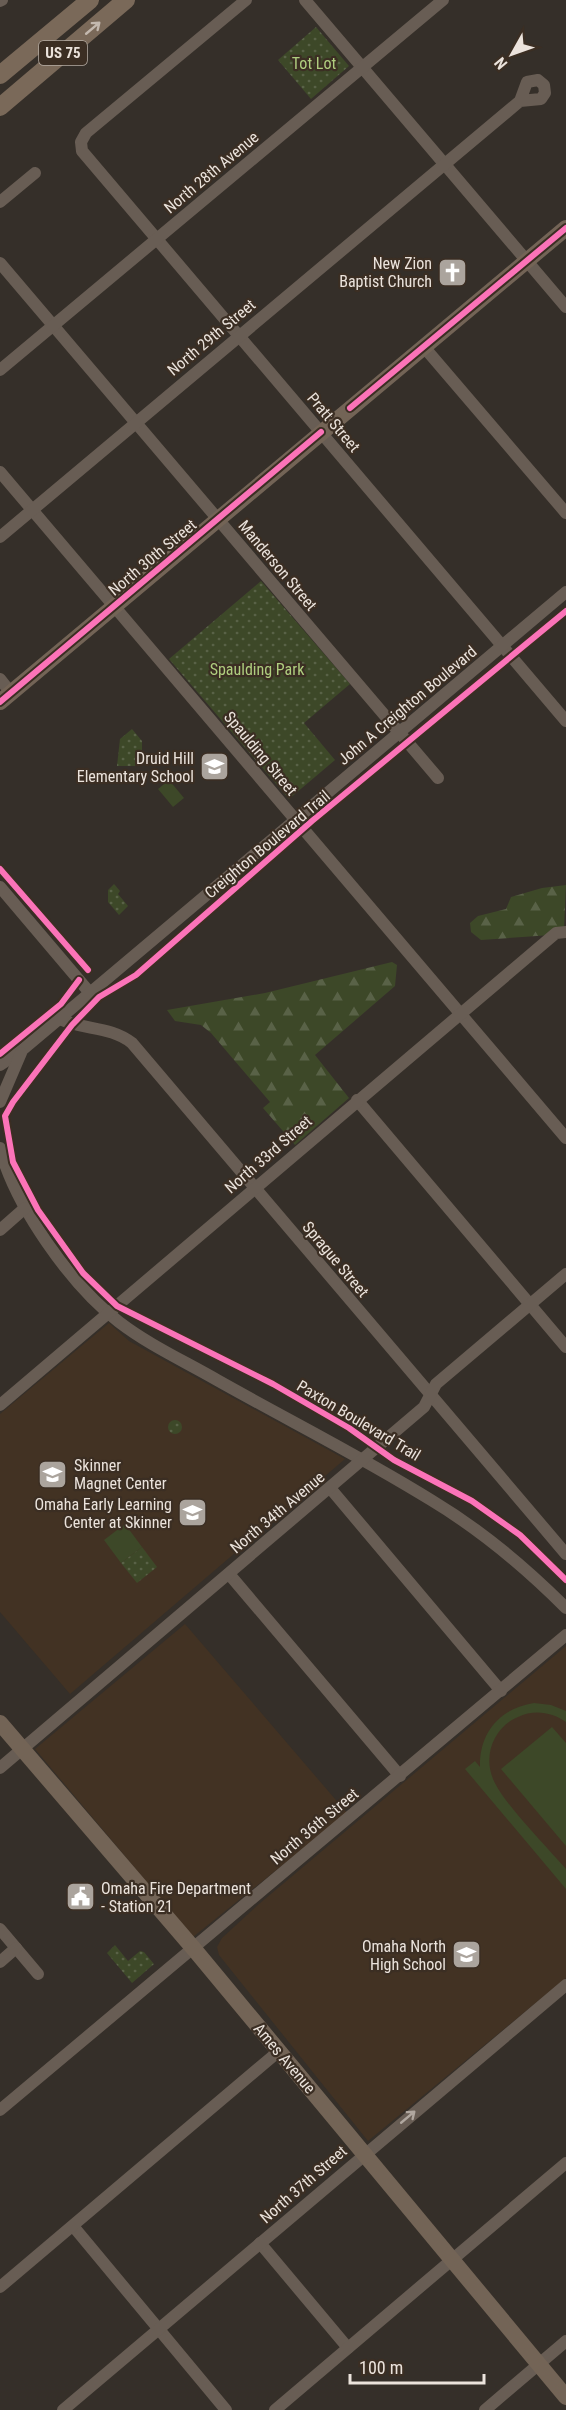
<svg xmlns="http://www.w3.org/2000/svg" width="566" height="2410" font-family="'Roboto Condensed',sans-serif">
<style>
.built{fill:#423223}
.grass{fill:#3d4828}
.forest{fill:url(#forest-firs)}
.park{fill:url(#park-dots)}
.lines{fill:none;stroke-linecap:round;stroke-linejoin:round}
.minor{stroke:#685d54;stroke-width:12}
.major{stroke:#736456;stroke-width:16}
.highway{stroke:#7a6959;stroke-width:18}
.cycleway-casing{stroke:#3b2e23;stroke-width:10}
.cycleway{stroke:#fb73b8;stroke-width:6}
.oneway{stroke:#c3b8ae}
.oneway2{stroke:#b0a79f}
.labels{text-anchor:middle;stroke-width:4.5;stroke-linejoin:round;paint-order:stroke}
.shield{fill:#3b2e23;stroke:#b6ada4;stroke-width:1.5}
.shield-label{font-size:15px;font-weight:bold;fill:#ebe3dc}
.park-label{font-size:16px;fill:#afce7f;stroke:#3b2e23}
.street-label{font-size:16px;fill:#ebe3dc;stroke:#3b2e23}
.poi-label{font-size:16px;fill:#ebe3dc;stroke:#3b2e23;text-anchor:end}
</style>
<defs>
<pattern id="forest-firs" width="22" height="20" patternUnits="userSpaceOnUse" patternTransform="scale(1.5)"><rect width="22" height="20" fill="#3d4828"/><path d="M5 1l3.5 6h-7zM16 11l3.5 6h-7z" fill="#596247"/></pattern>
<pattern id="park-dots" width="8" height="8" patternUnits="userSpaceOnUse" patternTransform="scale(1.5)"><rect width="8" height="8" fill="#3d4828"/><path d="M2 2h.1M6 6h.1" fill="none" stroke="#596247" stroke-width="1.8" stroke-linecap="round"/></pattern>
</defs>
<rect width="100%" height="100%" fill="#352f29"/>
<g class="built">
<polygon points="109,1323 129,1341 345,1459 70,1694 0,1612 0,1414"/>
<polygon points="185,1624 347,1813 193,1937 35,1749"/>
<polygon points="566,1646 566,1978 368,2141 219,1955 217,1947 222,1938 259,1904"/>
</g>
<g class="grass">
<polygon points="169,780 184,798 173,807 158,789"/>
<polygon points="125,1524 142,1547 121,1563 104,1540"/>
<path d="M534,1703l17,2 15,6v11c-14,-10 -32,-13 -48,-5 -24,10 -35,38 -25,62 10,24 54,68 73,90v20l-101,-120 10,-8 5,6c-1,-34 20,-59 54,-64z"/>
<polygon points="552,1727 566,1743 566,1846 501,1769"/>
</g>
<g class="forest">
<polygon points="566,885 564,929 551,935 481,940 471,932 470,923 478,916 506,909 511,897 542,888"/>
<polygon points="392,962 397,965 395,986 315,1055 349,1098 295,1145 263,1108 270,1102 211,1033 201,1025 175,1021 167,1010 265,993"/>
</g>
<g class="park">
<polygon points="316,27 349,66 311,99 278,60"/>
<polygon points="261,581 350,684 304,723 335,760 289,799 169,659"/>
<polygon points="132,729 142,741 142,752 135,766 117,766 120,739"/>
<polygon points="114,884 120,891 118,894 128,906 119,915 108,902 108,890"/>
<circle cx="175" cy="1427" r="7"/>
<polygon points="142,1547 157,1567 137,1583 121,1563"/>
<polygon points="115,1945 128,1961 140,1951 144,1952 154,1964 132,1983 107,1953"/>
</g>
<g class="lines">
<g class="minor">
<polyline points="246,0 86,133 81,142 82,151 566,721"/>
<polyline points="305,0 566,307"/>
<polyline points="0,1 2,0"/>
<polyline points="0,202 35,173"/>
<polyline points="0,263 438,778"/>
<polyline points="424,347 566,513"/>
<polyline points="0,370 443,0"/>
<polyline points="0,472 566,1138"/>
<polyline points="0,537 520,101 527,82 538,80 544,85 545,93 541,99 520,101"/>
<polyline points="0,679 11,693"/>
<polyline points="0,887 90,993"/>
<path d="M60,1019c23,11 51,7 72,24l434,511"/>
<polyline points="0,1065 21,1051 566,592"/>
<polyline points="357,1100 566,1347"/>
<polyline points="0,1102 21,1053"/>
<path d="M0,1148c15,58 71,137 119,174 30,23 65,39 98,58 71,40 145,77 214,120 50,30 94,67 135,108"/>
<polyline points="0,1230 25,1208"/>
<polyline points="0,1405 556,933 566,932"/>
<polyline points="330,1488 501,1691"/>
<polyline points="229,1574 400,1776"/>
<polyline points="0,1768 424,1407 436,1384 566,1274"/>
<polyline points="0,1929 38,1974"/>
<polyline points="0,1962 16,1948"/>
<polyline points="0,2110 566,1635"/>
<polyline points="73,2226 226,2410"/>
<polyline points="260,2243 348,2348"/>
<polyline points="0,2287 279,2051"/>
<polyline points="63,2410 566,1985"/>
<polyline points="275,2410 566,2163"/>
<polyline points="485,2410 566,2341"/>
</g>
<g class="major">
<polyline points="0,702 566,228"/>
<polyline points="0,1723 194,1949 566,2397"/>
</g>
<g class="highway">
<polyline points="0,75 90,0"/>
<polyline points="0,107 126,0"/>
</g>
<defs>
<g id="cycleway">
<polyline points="350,408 566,228"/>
<polyline points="566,611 312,821 136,975 99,997 72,1025 13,1102 5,1116 13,1162 38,1210 83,1273 117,1306 273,1384 349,1428 394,1460 472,1501 520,1535 566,1580"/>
<polyline points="0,702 321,432"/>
<polyline points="0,869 88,970"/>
<polyline points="0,1054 61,1004 79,980"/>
</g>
</defs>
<use href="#cycleway" class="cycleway-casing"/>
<use href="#cycleway" class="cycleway"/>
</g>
<defs><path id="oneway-shaft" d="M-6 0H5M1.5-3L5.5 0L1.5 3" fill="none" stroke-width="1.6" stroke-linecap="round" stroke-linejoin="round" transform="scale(1.5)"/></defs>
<use class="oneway" href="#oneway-shaft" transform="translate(93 28) rotate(-40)"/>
<use class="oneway2" href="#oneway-shaft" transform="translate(408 2117) rotate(-40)"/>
<defs>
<symbol id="church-square" viewBox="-11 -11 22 22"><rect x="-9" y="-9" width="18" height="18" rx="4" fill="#aba49d" stroke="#3b2e23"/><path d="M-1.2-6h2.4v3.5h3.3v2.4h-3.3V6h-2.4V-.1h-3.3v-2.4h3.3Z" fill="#fff"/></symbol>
<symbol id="school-square" viewBox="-11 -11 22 22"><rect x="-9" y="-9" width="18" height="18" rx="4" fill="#aba49d" stroke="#3b2e23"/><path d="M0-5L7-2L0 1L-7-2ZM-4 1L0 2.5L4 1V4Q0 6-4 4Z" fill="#fff"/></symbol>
<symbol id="civic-square" viewBox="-11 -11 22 22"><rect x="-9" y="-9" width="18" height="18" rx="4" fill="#aba49d" stroke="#3b2e23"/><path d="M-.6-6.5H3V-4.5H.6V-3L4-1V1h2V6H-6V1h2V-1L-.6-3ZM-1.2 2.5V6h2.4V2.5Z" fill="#fff"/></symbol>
</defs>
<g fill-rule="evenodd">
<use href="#church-square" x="436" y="256" width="33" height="33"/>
<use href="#school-square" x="198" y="750" width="33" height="33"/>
<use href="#school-square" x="36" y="1458" width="33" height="33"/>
<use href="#school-square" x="176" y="1496" width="33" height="33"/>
<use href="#civic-square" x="64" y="1880" width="33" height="33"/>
<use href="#school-square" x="450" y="1938" width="33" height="33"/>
</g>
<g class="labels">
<rect class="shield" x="39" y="41" width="48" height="24" rx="4.5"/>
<g class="shield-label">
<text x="63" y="58">US 75</text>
</g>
<g class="park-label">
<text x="314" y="69">Tot Lot</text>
<text x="257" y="675">Spaulding Park</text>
</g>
<g class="street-label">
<text transform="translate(211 172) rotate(-40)" y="6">North 28th Avenue</text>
<text transform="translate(211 337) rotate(-40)" y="6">North 29th Street</text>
<text transform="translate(334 422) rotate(50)" y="6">Pratt Street</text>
<text transform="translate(152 557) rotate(-40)" y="6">North 30th Street</text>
<text transform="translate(278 565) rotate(50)" y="6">Manderson Street</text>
<text transform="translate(407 705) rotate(-40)" y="6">John A Creighton Boulevard</text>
<text transform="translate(261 753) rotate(50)" y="6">Spaulding Street</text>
<text transform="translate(267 844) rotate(-40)" y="6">Creighton Boulevard Trail</text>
<text transform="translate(268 1154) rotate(-41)" y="6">North 33rd Street</text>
<text transform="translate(336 1259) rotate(50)" y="6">Sprague Street</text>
<text transform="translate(359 1420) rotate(31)" y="6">Paxton Boulevard Trail</text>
<text transform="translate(277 1512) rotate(-40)" y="6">North 34th Avenue</text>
<text transform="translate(314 1826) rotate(-40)" y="6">North 36th Street</text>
<text transform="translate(285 2058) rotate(50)" y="6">Ames Avenue</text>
<text transform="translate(303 2184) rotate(-41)" y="6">North 37th Street</text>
</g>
<g class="poi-label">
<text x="432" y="269">New Zion<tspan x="432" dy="18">Baptist Church</tspan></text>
<text x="194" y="764">Druid Hill<tspan x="194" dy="18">Elementary School</tspan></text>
<text x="74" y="1471" text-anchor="start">Skinner<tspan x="74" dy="18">Magnet Center</tspan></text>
<text x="172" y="1510">Omaha Early Learning<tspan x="172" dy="18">Center at Skinner</tspan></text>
<text x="101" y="1894" text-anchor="start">Omaha Fire Department<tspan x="101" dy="18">- Station 21</tspan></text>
<text x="446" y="1952">Omaha North<tspan x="446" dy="18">High School</tspan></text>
</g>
</g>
<g transform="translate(512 54) rotate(230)" stroke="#3b2e23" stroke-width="4.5" paint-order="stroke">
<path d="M0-4.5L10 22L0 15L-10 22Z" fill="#ebe3dc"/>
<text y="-9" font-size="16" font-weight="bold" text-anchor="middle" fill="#ebe3dc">N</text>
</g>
<path d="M350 2374v9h134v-9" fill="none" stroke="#ebe3dc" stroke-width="3"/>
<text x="359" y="2374" font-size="18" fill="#ebe3dc" stroke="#3b2e23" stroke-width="4.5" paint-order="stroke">100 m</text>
</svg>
